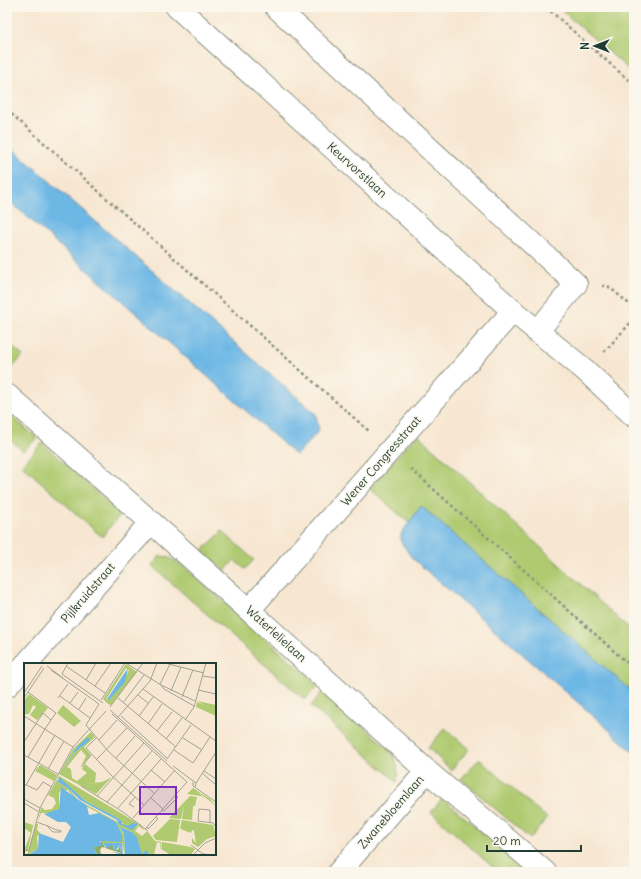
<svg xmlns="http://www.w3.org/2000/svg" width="641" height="879" font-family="Delius,sans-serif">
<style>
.green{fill:#afca70;stroke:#678452}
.water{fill:#6db7e5;stroke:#467a8c}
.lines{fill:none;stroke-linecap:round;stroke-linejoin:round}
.minor-casing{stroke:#8b9283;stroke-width:24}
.path{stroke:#8b9283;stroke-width:2.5;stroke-dasharray:3 3;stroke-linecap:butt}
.minor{stroke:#fff;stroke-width:22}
.labels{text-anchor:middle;stroke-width:3;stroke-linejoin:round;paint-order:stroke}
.street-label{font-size:12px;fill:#1f3d34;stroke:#fbf7ec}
.inset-road{fill:none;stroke:#a1a393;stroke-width:1}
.view{fill:#7b2cbf;fill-opacity:0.15;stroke:#7b2cbf;stroke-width:2}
.inset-edge{fill:none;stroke:#1f3d34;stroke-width:2}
</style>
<rect width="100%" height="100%" fill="#fbf7ec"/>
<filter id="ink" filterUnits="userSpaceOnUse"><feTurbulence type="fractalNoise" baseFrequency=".025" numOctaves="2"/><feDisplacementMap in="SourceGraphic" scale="8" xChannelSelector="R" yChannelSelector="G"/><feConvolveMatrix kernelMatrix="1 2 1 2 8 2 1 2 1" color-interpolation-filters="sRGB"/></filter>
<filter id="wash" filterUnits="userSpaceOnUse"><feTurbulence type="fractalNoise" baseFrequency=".012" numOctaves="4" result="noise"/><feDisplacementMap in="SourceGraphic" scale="16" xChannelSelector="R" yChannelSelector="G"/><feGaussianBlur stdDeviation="0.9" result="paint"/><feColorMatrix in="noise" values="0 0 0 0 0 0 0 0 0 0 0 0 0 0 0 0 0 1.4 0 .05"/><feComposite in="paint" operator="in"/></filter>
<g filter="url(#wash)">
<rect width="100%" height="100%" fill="#f7e7d2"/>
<g class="green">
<polygon points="558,7 634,7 634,74"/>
<polygon points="7,342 23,356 7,373"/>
<polygon points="7,412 37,438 23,451 7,437"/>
<polygon points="417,434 634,633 634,693 421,506 409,523 369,488"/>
<polygon points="42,443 116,509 120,515 102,537 22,465"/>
<polygon points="222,531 254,560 245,569 234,560 225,571 202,551"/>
<polygon points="160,556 168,557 182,565 318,685 305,700 152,566"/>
<path d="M323,691l68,60c6,10 8,19 6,31l-86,-76z"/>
<polygon points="445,728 469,749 451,770 428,748"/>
<polygon points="479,759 547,818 530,839 461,779"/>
<polygon points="442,799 445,800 528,872 498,872 431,812"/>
</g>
<g class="water">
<polygon points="7,144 316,414 319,431 296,455 7,199"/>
<polygon points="421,506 634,693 634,753 597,719 412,558 401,542 401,534"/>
</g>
</g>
<g filter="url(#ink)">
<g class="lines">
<defs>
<g id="minor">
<polyline points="177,7 513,311 586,371 634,416"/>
<polyline points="276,7 576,284 537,332"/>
<polyline points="7,395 151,522 427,771 545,872"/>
<polyline points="249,610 513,311"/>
<polyline points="26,664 151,522"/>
<polyline points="7,686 25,665"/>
<polyline points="339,872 427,771"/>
</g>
</defs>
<use href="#minor" class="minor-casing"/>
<g class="path">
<polyline points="546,7 634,85"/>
<polyline points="7,110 370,432"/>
<polyline points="602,286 608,286 634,308"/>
<polyline points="604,352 634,319"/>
<polyline points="411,469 634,669"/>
</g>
<use href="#minor" class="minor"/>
</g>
</g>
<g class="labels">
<g class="street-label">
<text transform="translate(357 170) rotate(42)" y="4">Keurvorstlaan</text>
<text transform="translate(381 461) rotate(-49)" y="4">Wener Congresstraat</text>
<text transform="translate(88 593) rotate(-49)" y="4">Pijlkruidstraat</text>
<text transform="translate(276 634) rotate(42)" y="4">Waterlelielaan</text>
<text transform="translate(391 812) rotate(-49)" y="4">Zwanebloemlaan</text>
</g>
</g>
<g transform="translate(24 663)">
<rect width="192" height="192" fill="#f7e7d2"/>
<path d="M102,1l11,8 -26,33 -3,-1 -5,-5zM102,5l3,2 -9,17 -11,13 -3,-1zM5,31l19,14 -11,12 -7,-5 6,-8 -3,-2 -4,9h-5v-13zM173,38l19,4v11l-20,-9 1,-5 8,4zM39,42l18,16 -7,6 -17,-14zM67,69l4,5 -11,10 7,8 -11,13 6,-12 -5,-6 -14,17 4,2 1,9 5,3 10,-8 -5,-4 3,-5 11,9 -1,10 -10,1 17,-2 10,-5 -16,17 -37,-20 14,-25zM63,76l2,1 -15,13 -13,21 15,-26zM16,102l17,10 -3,6 -19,-10zM35,113l80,48 -4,5 5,-5 5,7 -6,-5 -4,5 7,5 5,-5 8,10 6,1 -1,8v-7l-3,-1 -3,13h-5l-1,-3 -7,3 -9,-23 -12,-5 4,8 1,20 -3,-12h-19l-1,-2h10l10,-7 -6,-12 -40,-21 -8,-11 -8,1 -1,3v15l-9,4h-9l-3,9 3,-15 4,3 7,-1 4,-6 -2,-5 -6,-3zM34,115l27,23 37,20 1,4 -45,-25 -9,-11 -11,-7zM169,125l17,11 6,7 -19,-15 8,8 -4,-3 -14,-2zM166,133l7,1 -2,9h-2l-1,14 -10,-1 2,-14 -3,14 -12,-1zM12,149l-8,38h-4l7,-17 -7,-5v-6l9,3zM146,156l10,1 -3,22 -21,-2 -3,-4zM158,157l31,5 3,11 -9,3 -9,8 -6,-4v-5l4,5 -2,-12 -2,-1 -1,3 -8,-3 -3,-2zM12,161h2l-1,6 3,3 -3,4 1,12 -11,6zM138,179l29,5 4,2 -4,6h-20l-10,-6z" fill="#afca70" fill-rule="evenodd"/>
<path d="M76,178h2l3,7 9,-4 -1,5 5,1 2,-5 1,8 -19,-6 -2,3 1,4 -3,1 -5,-8 9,-5z" fill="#8bae62"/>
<path d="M104,5l-3,14 -16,18 -2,-1zM64,74l2,3 -16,13 -13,21 15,-26zM35,114l26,24 27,14 10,6v3l6,2 4,-3 6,1 -6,6 -13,-6 -2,-4 -37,-20 -11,-11 -11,-7zM37,124l26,19 2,9 10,-2 17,9 6,12v8l-22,-1 2,5 -9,1 5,8h-70l10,-6 1,-16 24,9 8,-15 -5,-5h-8l-14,-8 15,-5zM96,164l12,5 5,6 5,16 5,-4 2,5h-24l-1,-21zM79,180h19l1,12 -11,-3 9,1 -1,-8 -4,5 -3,-1 1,-4 -8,3z" fill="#6db7e5"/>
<path class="inset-road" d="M44,0l-6,11 41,29M102,0l35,22 34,16M141,0l39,10M23,3l16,12M42,3l39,27M27,7l48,34 -13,21 22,26 47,43M179,13l13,2M62,17l10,-17M136,21l4,5 30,17M136,21l10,-20M71,23l16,-23M119,26l73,52M174,27l18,4M147,28l10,-24M4,29l28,21 -5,7M0,30l18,-27M114,32l10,8M36,33l30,22M158,34l11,-27M0,35l20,-30M34,35l10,-14M94,35l58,49M77,37l24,-37M46,40l8,-11M99,40l21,-28M86,44l33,-44M55,46l7,-11M86,47l57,51M88,51l75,68 -42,47M0,53l49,31M97,53l46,42M115,53l14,-19M94,54l32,-36 7,-18M161,57l9,-13 12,-44M124,61l14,-20M133,68l15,-19M73,74l-11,11 26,28 32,29M159,75l19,12M142,76l16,-21M75,77l18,-20M0,79l19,-29 8,7 -6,9M150,87l19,13 17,-26M0,92l34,19M4,94l17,-28M92,95l19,-22M143,96l24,-34M72,97l31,-32M149,103l23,17 -1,4M58,104l9,-12M24,106l16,-28M127,107l14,12M180,108l12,8M178,110l14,12M169,119v4l23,16M172,120l20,-31M0,121l13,6 6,-8 9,5M2,122l29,-50M57,123l42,26 25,19M73,133l47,-53M127,135l12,11M0,136l16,9M83,139l45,-51M0,140l15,9M110,144l-5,-3 6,-7M94,145l43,-49M138,147l2,1 14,-14 -2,-2M109,155l42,-48M12,159l12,4 6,3 7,2v1h-8l-7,-7M186,160v-13l-11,-1 -1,12 15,2 3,4M123,164l1,2 10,-10 -2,-2M167,182l12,9 11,1M0,188l5,-1 11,-42 33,-61 33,-36M169,192l12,-12 11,-5"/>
<path class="view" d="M116,124h36v27h-36z"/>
<rect width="192" height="192" class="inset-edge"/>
</g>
<rect width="641" height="879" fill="none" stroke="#fbf7ec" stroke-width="24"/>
<g transform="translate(595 46) rotate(270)" stroke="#fbf7ec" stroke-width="3" paint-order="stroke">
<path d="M0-3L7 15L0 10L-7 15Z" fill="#1f3d34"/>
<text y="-6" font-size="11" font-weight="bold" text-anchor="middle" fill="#1f3d34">N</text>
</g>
<path d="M487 845v6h94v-6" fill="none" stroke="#1f3d34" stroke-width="2"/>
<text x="493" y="845" font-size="12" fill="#1f3d34" stroke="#fbf7ec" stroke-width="3" paint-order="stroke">20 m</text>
</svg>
